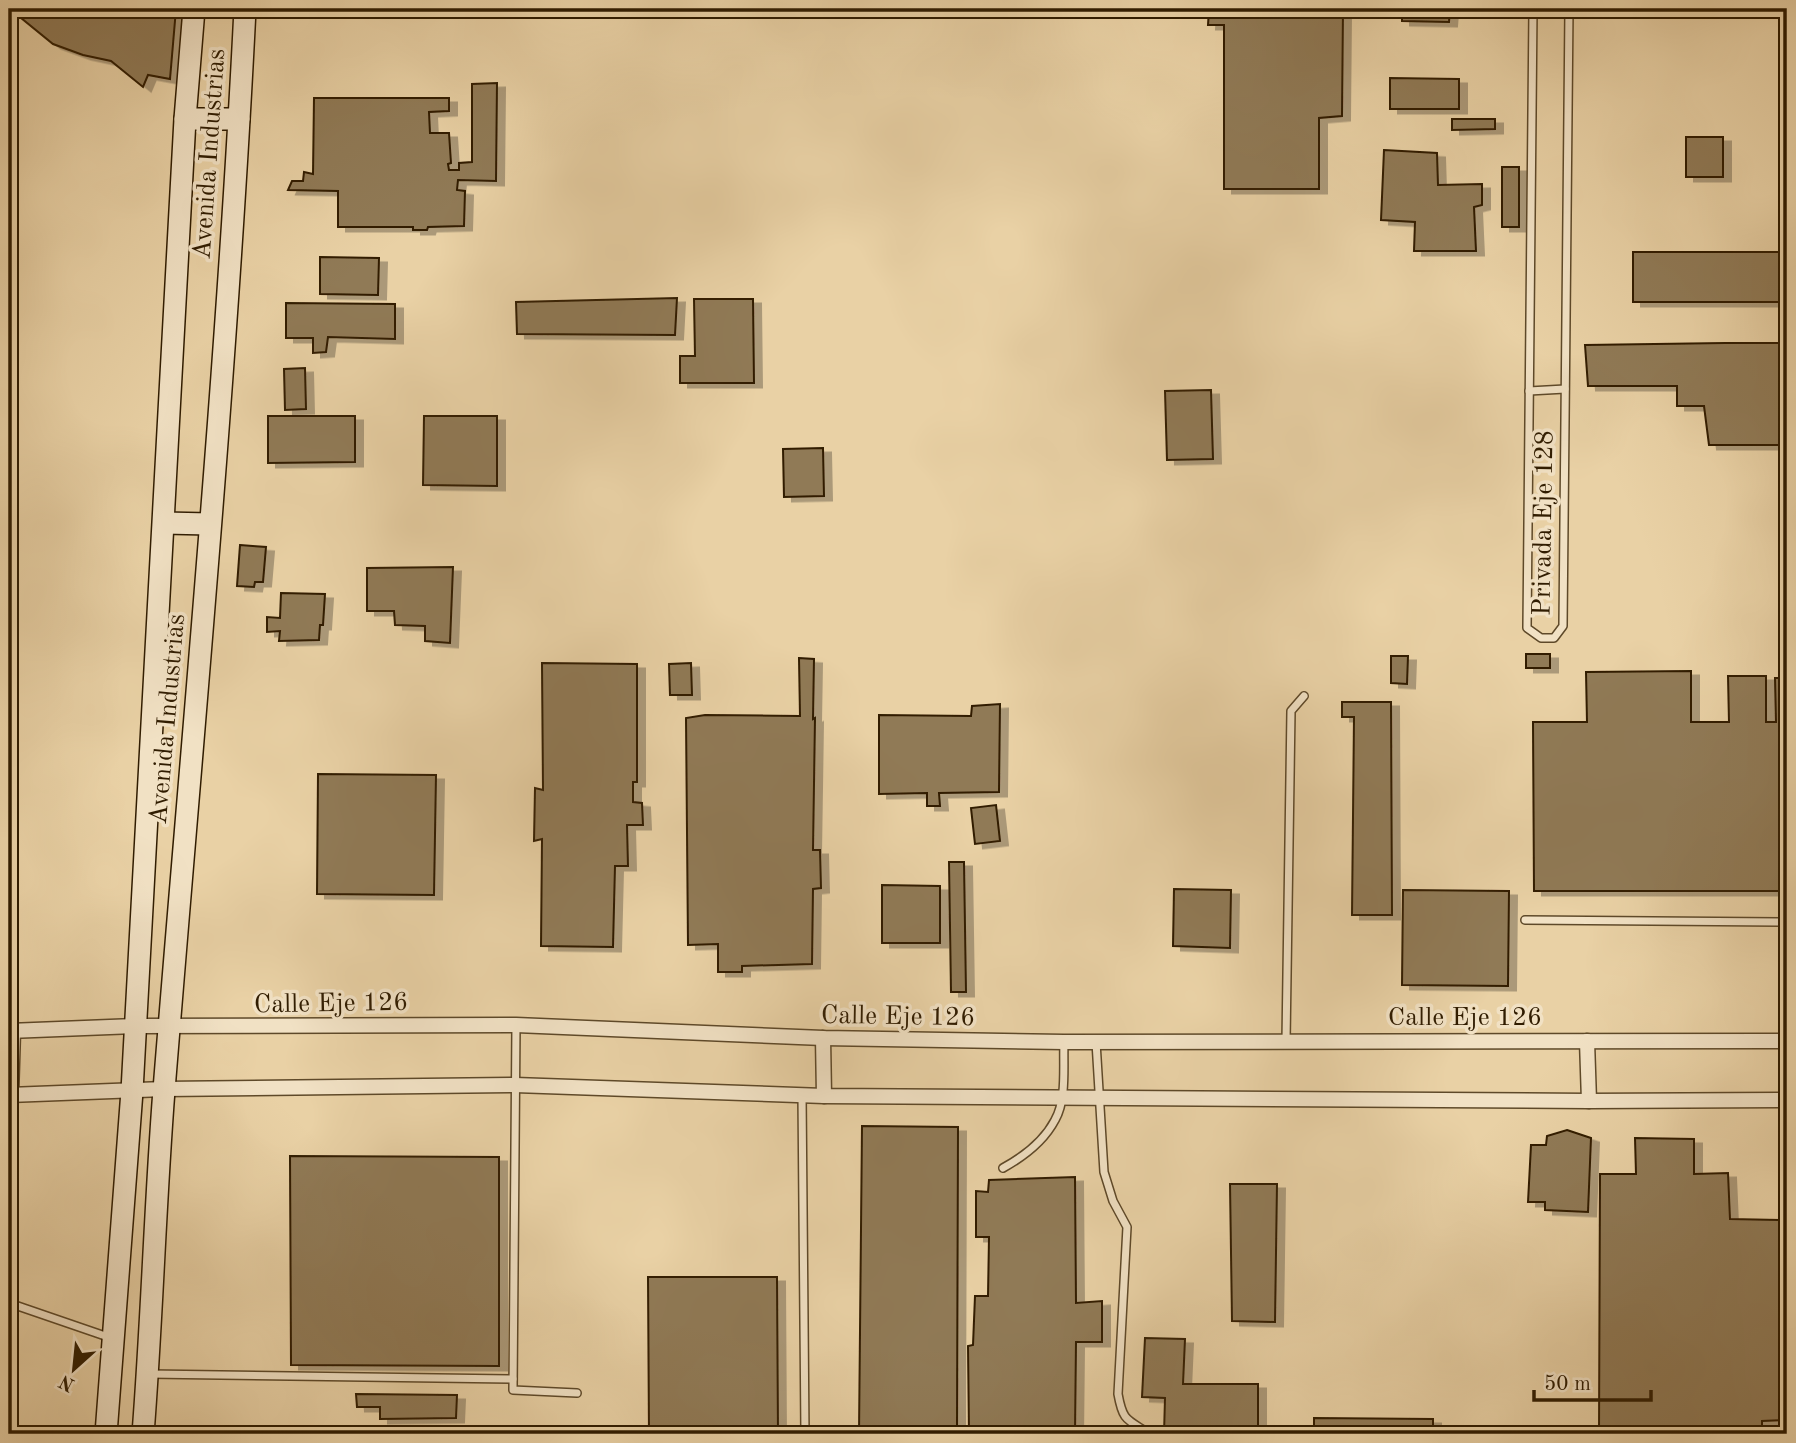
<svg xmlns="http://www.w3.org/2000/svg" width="1796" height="1443" font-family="'Old Standard TT',serif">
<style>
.building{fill:#907a56;stroke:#301c00;stroke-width:2;filter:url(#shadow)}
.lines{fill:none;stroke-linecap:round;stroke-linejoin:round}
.lane-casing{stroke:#5e4929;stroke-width:10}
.street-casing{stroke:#5e4929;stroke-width:17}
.secondary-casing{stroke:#301c00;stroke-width:24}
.lane{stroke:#f1e1c4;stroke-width:7}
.street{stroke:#f1e1c4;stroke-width:14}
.secondary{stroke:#f1e1c4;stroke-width:21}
.labels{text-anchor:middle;stroke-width:7;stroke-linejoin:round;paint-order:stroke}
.street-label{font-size:26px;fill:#301c00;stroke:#f1e1c4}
</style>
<defs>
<filter id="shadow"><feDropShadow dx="8" dy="4.5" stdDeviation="0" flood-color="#0004"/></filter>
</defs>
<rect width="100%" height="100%" fill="#e9d1a5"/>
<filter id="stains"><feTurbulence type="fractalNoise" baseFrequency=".00286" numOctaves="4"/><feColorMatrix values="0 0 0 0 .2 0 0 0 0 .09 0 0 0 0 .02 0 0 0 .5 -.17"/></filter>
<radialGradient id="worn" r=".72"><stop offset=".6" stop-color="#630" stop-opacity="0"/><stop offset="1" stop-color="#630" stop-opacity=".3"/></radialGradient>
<g class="building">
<polygon points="10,9 176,9 170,79 148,75 143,87 111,61 83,55 53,44"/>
<polygon points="1209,9 1343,9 1342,116 1319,118 1319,189 1224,189 1224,25 1208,25"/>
<polygon points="1402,9 1450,9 1449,22 1402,21"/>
<polygon points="1390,78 1459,79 1459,109 1390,109"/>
<polygon points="497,83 496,181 458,180 457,190 465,191 464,226 428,227 427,230 413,230 413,227 338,227 338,191 288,190 292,181 303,181 304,172 313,174 314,98 449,98 449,111 429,112 430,133 449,133 451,163 448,164 449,170 459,170 459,163 472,162 472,84"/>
<polygon points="1452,119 1495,119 1495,129 1452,130"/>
<rect x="1686" y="137" width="37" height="40"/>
<polygon points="1384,150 1437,153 1438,185 1482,184 1482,205 1474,207 1476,251 1414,251 1415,222 1381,220"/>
<rect x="1502" y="167" width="17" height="60"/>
<rect x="1633" y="252" width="154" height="50"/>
<polygon points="320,257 379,258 378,295 320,294"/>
<polygon points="677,298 675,335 517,334 516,302"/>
<polygon points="694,299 753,299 754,383 680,383 680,356 695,356"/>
<polygon points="286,303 395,304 395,339 328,337 326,352 313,353 313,338 286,338"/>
<polygon points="1725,343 1787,343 1787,445 1709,445 1704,406 1677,406 1677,386 1588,386 1585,345"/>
<polygon points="305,368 306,409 285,410 284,369"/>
<polygon points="1211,390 1213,459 1167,460 1165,391"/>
<polygon points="268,416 355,416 355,462 268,463"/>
<polygon points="424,416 497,416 497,486 423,485"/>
<polygon points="823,448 824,496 784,497 783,449"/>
<polygon points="240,545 266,547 263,582 255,582 254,587 237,586"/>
<polygon points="453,567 450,643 425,641 425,626 395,625 394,611 367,611 367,568"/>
<polygon points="281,593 325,594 323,625 320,625 319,640 279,641 280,631 267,632 267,617 280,618"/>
<rect x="1526" y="654" width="24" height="14"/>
<polygon points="1391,656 1408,656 1407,684 1391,683"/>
<polygon points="799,658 814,659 813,719 815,718 813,850 820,850 821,888 813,889 812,964 742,966 742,972 718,972 718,944 688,945 686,718 705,715 800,716"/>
<polygon points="542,663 637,664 637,782 633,782 633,802 642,803 643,825 627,825 628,866 615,866 613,947 541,946 542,839 534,841 535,788 543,790"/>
<polygon points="691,663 692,695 670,695 669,664"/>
<polygon points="1691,671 1691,722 1729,722 1728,676 1766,676 1766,722 1776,722 1775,678 1787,678 1787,891 1534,891 1533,722 1587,722 1586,672"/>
<polygon points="1342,702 1391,702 1392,915 1352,915 1354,717 1342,717"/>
<polygon points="1000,704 999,792 939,793 940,806 927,806 927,793 879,794 879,715 971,716 972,706"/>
<polygon points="318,774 436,775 434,895 317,894"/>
<polygon points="996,805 1000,841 975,844 971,808"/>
<polygon points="949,862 964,862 966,992 951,992"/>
<polygon points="882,885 940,886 940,943 882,943"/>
<polygon points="1174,889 1231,890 1230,948 1173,946"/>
<polygon points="1403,890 1509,891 1508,986 1402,985"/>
<polygon points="862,1126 958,1127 957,1434 859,1434"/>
<polygon points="1567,1130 1591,1138 1588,1212 1545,1210 1545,1202 1528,1202 1531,1145 1546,1145 1547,1136"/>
<polygon points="1635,1138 1694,1139 1694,1174 1728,1173 1730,1219 1787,1220 1787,1420 1762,1421 1762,1434 1599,1434 1600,1174 1636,1174"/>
<polygon points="290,1156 499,1157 499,1366 291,1365"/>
<polygon points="1075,1177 1076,1303 1102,1301 1102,1342 1076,1342 1075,1434 969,1434 968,1346 973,1345 975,1296 988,1296 989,1237 976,1237 976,1191 988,1192 989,1180"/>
<polygon points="1230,1184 1277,1184 1275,1322 1232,1321"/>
<polygon points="648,1277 777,1277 778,1434 649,1434"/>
<polygon points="1145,1338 1185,1339 1183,1384 1258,1384 1258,1434 1164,1434 1165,1398 1142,1397"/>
<polygon points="356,1394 457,1395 456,1418 380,1419 380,1407 357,1407"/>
<polygon points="1314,1418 1433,1419 1433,1434 1314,1434"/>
<rect x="1442" y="1427" width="136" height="7"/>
</g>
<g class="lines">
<defs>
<g id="lane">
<polyline points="1533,9 1527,628 1541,638 1554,638 1563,626 1569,9"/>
<polyline points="1529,391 1565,389"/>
<polyline points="1525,920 1787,922"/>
<polyline points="516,1025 513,1390 577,1393"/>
<polyline points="1286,1041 1291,711 1304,696"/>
<path d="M1096,1042l8,130 9,29 14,26 -9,167c5,28 9,25 32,40"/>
<polyline points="802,1095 805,1434"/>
<path d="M1003,1168c20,-11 41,-27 52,-48 12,-21 8,-54 9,-77"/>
<polyline points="9,1303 111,1338"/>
<polyline points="149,1374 513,1379"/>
</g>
<g id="street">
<polyline points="9,1031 135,1026 516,1025 823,1038 1064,1042 1787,1041"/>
<polyline points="823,1038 824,1096"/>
<polyline points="1587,1041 1589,1101"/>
<polyline points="9,1095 164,1089 515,1085 824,1096 1589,1101 1787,1100"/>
<polyline points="11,1095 13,1031"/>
</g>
<g id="secondary">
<polyline points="185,119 239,119"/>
<polyline points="164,523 210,524"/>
<polyline points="106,1434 132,1091 185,119 194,9"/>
<path d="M143,1434c9,-114 12,-229 21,-344 29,-360 63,-720 81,-1081"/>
</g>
</defs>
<use href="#lane" class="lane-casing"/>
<use href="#street" class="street-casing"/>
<use href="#secondary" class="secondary-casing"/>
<use href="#lane" class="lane"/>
<use href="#street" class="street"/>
<use href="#secondary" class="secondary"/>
</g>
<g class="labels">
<g class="street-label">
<text transform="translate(208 154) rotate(-86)" y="9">Avenida Industrias</text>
<text transform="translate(1542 523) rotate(-89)" y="9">Privada Eje 128</text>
<text transform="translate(166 719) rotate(-85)" y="9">Avenida Industrias</text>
<text transform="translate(331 1002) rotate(-1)" y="9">Calle Eje 126</text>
<text transform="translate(898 1015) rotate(1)" y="9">Calle Eje 126</text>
<text x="1465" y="1025">Calle Eje 126</text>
</g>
</g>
<rect width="1796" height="1443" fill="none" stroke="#e9d1a5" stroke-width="35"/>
<rect x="10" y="10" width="1775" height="1422" fill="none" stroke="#301c00" stroke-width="3.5"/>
<rect x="18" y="18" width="1761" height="1408" fill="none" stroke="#301c00" stroke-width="2"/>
<g transform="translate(74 1369) rotate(207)" stroke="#f1e1c4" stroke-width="5" paint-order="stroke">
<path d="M0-5L12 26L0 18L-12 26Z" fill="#301c00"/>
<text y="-10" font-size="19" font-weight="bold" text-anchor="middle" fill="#301c00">N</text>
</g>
<path d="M1534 1390v10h117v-10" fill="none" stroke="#301c00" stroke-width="3.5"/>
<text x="1544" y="1390" font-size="21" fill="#301c00" stroke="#f1e1c4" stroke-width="5" paint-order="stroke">50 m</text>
<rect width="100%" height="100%" filter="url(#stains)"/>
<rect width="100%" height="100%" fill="url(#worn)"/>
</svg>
